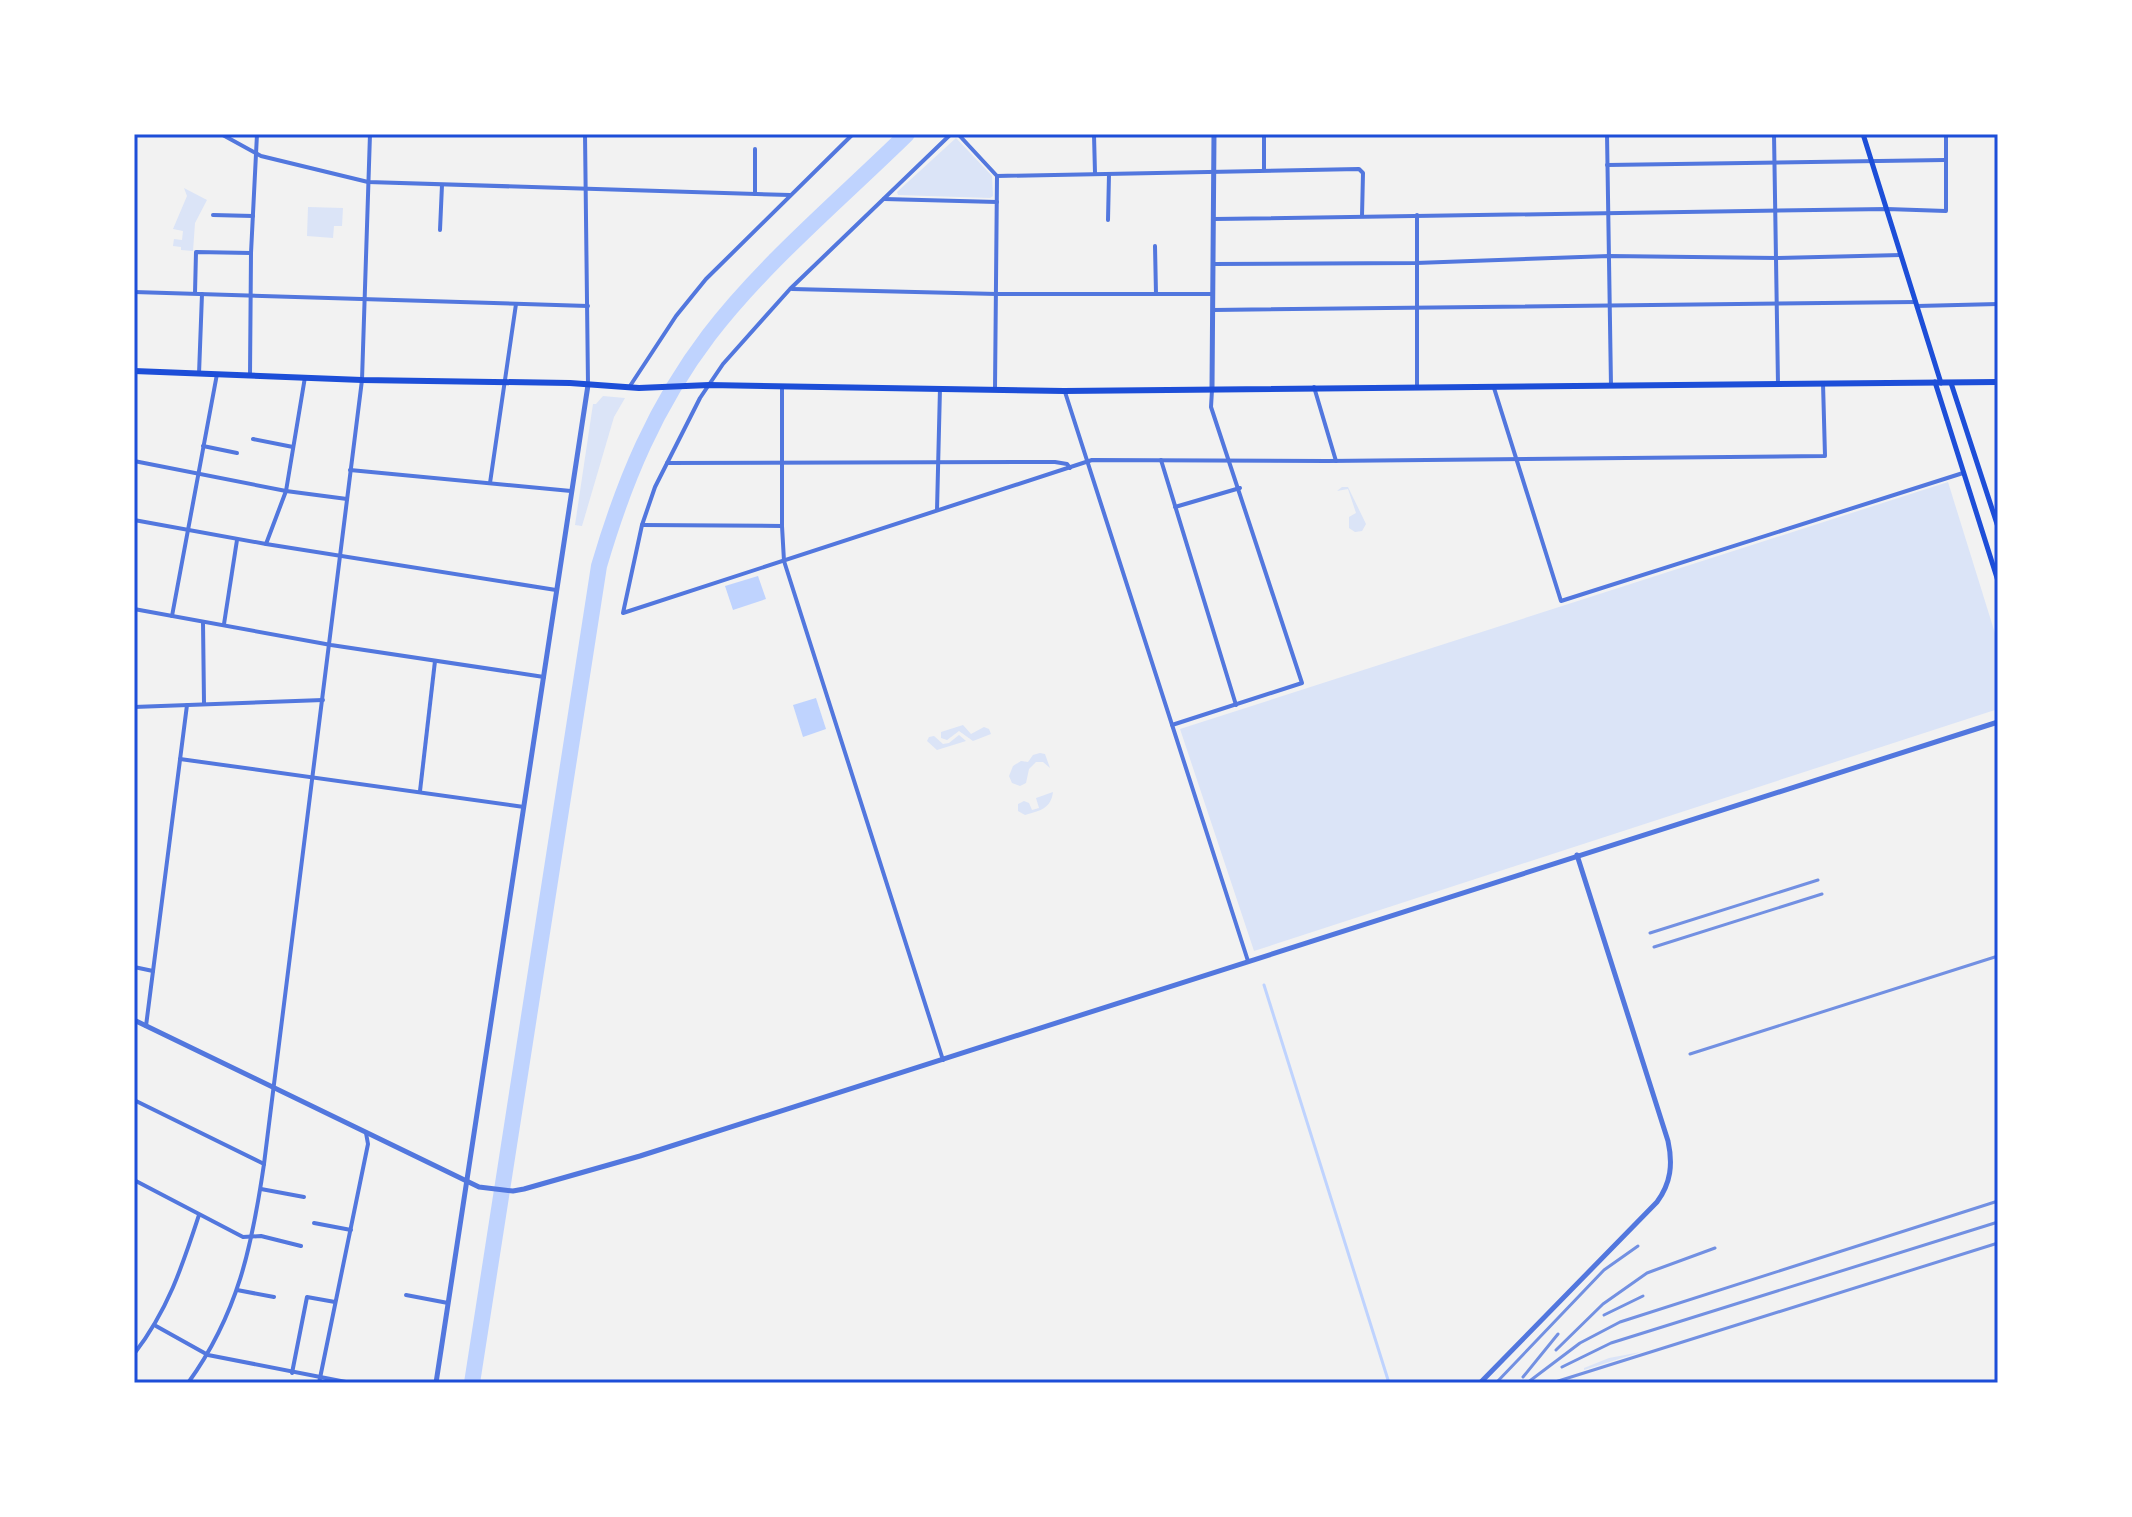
<svg xmlns="http://www.w3.org/2000/svg" width="2132" height="1517" font-family="'Alegreya Sans',sans-serif">
<style>
.green{fill:#dbe4f7}
.water{fill:#bfd3fe}
.lines{fill:none;stroke-linecap:round;stroke-linejoin:round}
.stream{stroke:#bfd3fe;stroke-width:3}
.river{stroke:#bfd3fe;stroke-width:16}
.minor{stroke:#5277de;stroke-width:4}
.tertiary{stroke:#5277de;stroke-width:5}
.secondary{stroke:#1d4ed8;stroke-width:5}
.primary{stroke:#1d4ed8;stroke-width:6}
.rail{stroke:#7290e2;stroke-width:3}
.neatline{fill:none;stroke:#1d4ed8;stroke-width:3}
</style>
<rect width="100%" height="100%" fill="#f2f2f2"/>
<g class="green">
<polygon points="956,138 992,176 993,196 990,198 898,195 897,192"/>
<polygon points="184,188 207,200 195,223 193,251 181,250 181,247 173,246 174,239 182,240 183,231 173,229 187,196"/>
<polygon points="308,207 343,208 342,226 334,226 333,238 307,236"/>
<polygon points="603,396 625,398 614,417 582,526 575,525 593,404 596,404"/>
<polygon points="1948,482 1998,643 1998,709 1254,951 1180,729"/>
<polygon points="1342,487 1348,487 1366,524 1362,531 1355,532 1349,528 1349,517 1356,513 1348,489 1337,491"/>
<polygon points="963,725 971,734 984,727 989,729 991,734 973,741 959,731 947,740 941,738 941,732"/>
<polygon points="934,736 943,744 949,743 959,735 966,741 937,750 927,741 929,737"/>
<polygon points="1040,753 1045,754 1050,768 1043,762 1036,762 1029,769 1026,783 1020,786 1012,783 1009,776 1013,766 1021,761 1028,762 1033,755"/>
<path d="M1053,792c-2,17 -14,19 -28,23l-7,-4v-7l6,-3 5,2 3,7 7,-2 -3,-10z"/>
<polygon points="1641,1352 1584,1370 1584,1368 1609,1358"/>
</g>
<g class="water">
<polygon points="758,576 766,599 733,610 725,586"/>
<polygon points="816,698 826,729 803,737 793,705"/>
</g>
<g class="lines">
<polyline class="stream" points="1264,985 1389,1383"/>
<path class="river" d="M472,1383l127,-817c25,-85 56,-160 110,-231 55,-72 134,-138 198,-201"/>
<g class="minor">
<polyline points="221,134 261,156 368,182 790,195"/>
<polyline points="585,134 588,384"/>
<polyline points="951,134 790,289 723,364 700,398 655,487 642,525 623,613 1092,460 1327,461 1825,456 1823,383"/>
<polyline points="958,134 997,176 995,389"/>
<polyline points="1264,134 1264,170"/>
<polyline points="1607,134 1611,386"/>
<polyline points="1774,134 1778,384"/>
<polyline points="1094,135 1095,173"/>
<polyline points="1607,165 1945,160"/>
<polyline points="997,176 1359,169 1363,173 1362,216"/>
<polyline points="755,194 755,149"/>
<polyline points="884,199 997,202"/>
<polyline points="213,215 253,216"/>
<polyline points="1417,215 1417,387"/>
<polyline points="1214,219 1887,209 1946,211 1946,134"/>
<polyline points="1108,220 1109,174"/>
<polyline points="440,230 442,185"/>
<polyline points="1155,246 1156,294"/>
<polyline points="1213,264 1416,263 1609,256 1777,258 1901,255"/>
<polyline points="792,289 997,294 1213,294"/>
<polyline points="134,292 588,306"/>
<polyline points="195,293 196,252 251,253"/>
<polyline points="1917,306 1998,304"/>
<polyline points="1213,310 1916,302"/>
<polyline points="199,374 202,294"/>
<polyline points="250,376 251,253 257,134"/>
<polyline points="630,386 676,316 706,279 853,134"/>
<polyline points="782,387 782,526 784,561 943,1060"/>
<polyline points="1314,387 1336,461"/>
<polyline points="1494,388 1561,601 1963,473"/>
<polyline points="1065,392 1248,961"/>
<polyline points="253,439 293,447"/>
<polyline points="203,446 237,453"/>
<polyline points="1161,460 1236,705"/>
<polyline points="134,461 286,491 347,499"/>
<polyline points="667,463 1055,462 1067,464 1070,468"/>
<polyline points="350,470 571,491"/>
<polyline points="490,483 516,304"/>
<polyline points="1175,507 1240,488"/>
<polyline points="937,510 940,388"/>
<polyline points="134,520 266,544 556,590"/>
<polyline points="642,525 782,526"/>
<polyline points="266,544 286,491 305,377"/>
<polyline points="134,609 331,645 544,677"/>
<polyline points="172,616 217,374"/>
<polyline points="203,622 204,703"/>
<polyline points="224,624 237,540"/>
<polyline points="134,707 323,700"/>
<polyline points="1172,725 1302,683 1211,407 1212,390"/>
<polyline points="180,759 524,807"/>
<polyline points="420,791 435,661"/>
<polyline points="134,967 153,971"/>
<polyline points="146,1026 187,705"/>
<polyline points="134,1100 264,1164"/>
<polyline points="134,1180 243,1237 261,1236 301,1246"/>
<polyline points="261,1189 304,1197"/>
<polyline points="314,1223 351,1230"/>
<polyline points="237,1290 274,1297"/>
<polyline points="406,1295 448,1303"/>
<polyline points="156,1326 208,1355 351,1383"/>
<path d="M134,1354c34,-44 48,-87 65,-139"/>
<polyline points="292,1373 307,1297 335,1302"/>
<path d="M188,1383c50,-69 64,-137 76,-219l98,-784 8,-246"/>
<polyline points="319,1383 368,1144 366,1133"/>
</g>
<g class="tertiary">
<polyline points="1212,388 1214,134"/>
<polyline points="134,1020 479,1187 513,1191 524,1189 640,1156 1998,722"/>
<polyline points="436,1383 588,385"/>
<path d="M1480,1383l177,-181c14,-19 16,-38 11,-61l-91,-286"/>
</g>
<g class="secondary">
<polyline points="1863,134 1941,383"/>
<polyline points="1935,382 1998,581"/>
<polyline points="1951,383 1998,527"/>
</g>
<polyline class="primary" points="134,371 362,380 570,383 639,388 709,385 1064,391 1998,382"/>
<g class="rail">
<polyline points="1650,933 1818,880"/>
<polyline points="1654,947 1822,894"/>
<polyline points="1690,1054 1998,956"/>
<polyline points="1604,1315 1643,1296"/>
<polyline points="1556,1350 1603,1304 1647,1273 1715,1248"/>
<polyline points="1562,1367 1611,1343 1998,1222"/>
<polyline points="1523,1377 1558,1334"/>
<polyline points="1496,1383 1604,1270 1638,1246"/>
<polyline points="1527,1383 1580,1343 1620,1322 1998,1201"/>
<polyline points="1552,1383 1998,1243"/>
</g>
</g>
<rect width="2132" height="1517" fill="none" stroke="#ffffff" stroke-width="272"/>
<rect x="136" y="136" width="1860" height="1245" class="neatline"/>
</svg>
